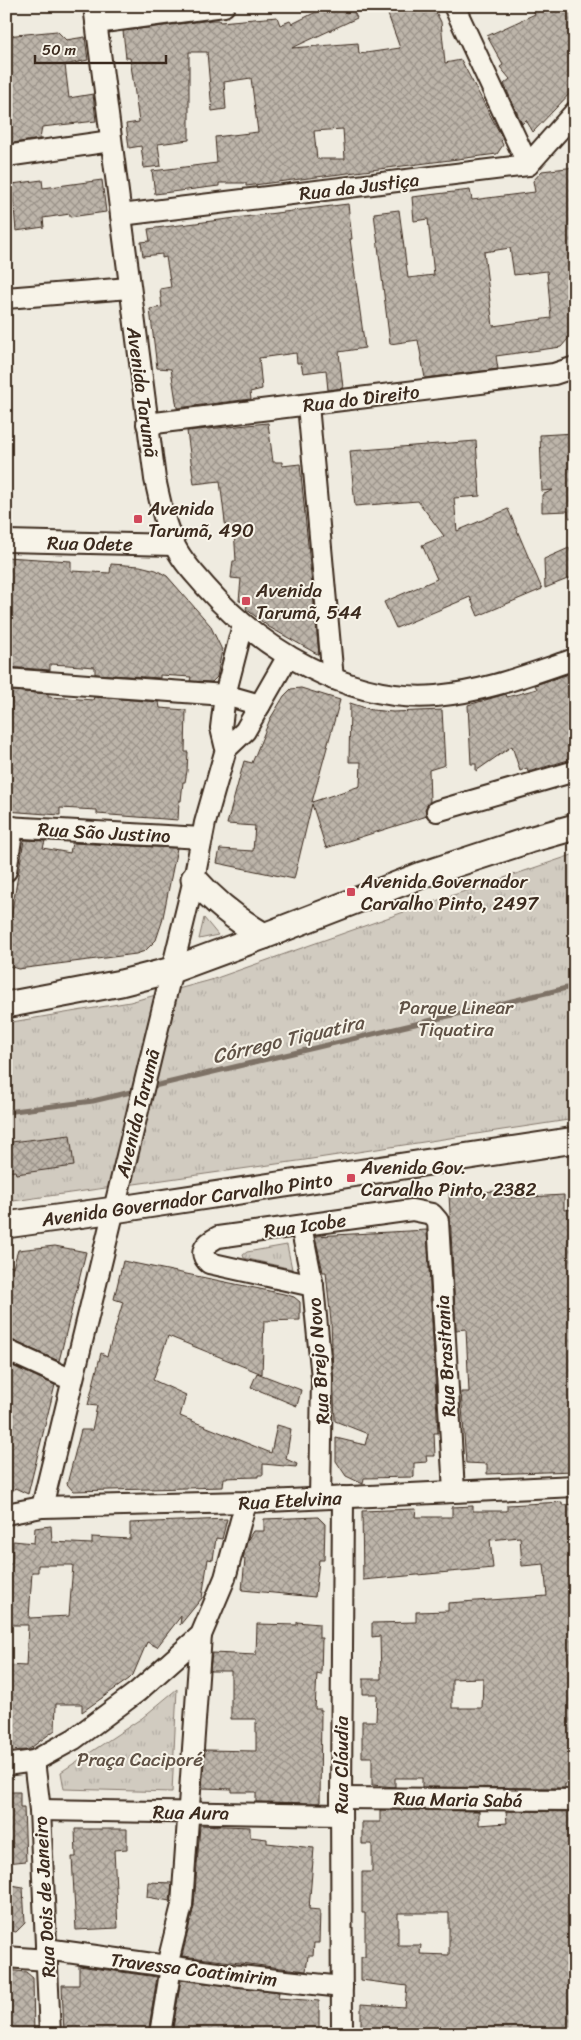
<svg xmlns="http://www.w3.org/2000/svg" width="581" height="2040" font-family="Sriracha,sans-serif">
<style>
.grass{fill:#d1cbc0;stroke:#867a6f}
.park{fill:url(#park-tufts);stroke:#867a6f}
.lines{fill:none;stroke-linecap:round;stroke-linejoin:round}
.stream{stroke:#7e7266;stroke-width:5}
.building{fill:url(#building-cross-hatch);stroke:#3b2a1e;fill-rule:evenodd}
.minor-casing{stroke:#3b2a1e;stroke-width:24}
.major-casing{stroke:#3b2a1e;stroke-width:29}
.minor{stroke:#f7f3e8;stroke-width:20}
.major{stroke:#f7f3e8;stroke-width:25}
.poi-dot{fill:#d1495b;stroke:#f7f3e8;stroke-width:2}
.labels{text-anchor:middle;stroke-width:4;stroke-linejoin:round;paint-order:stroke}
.street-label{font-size:19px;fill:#3b2a1e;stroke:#f7f3e8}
.poi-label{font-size:19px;fill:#3b2a1e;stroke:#f7f3e8;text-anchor:start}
.park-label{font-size:19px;fill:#605246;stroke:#f7f3e8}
.water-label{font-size:20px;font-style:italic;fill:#625448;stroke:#f7f3e8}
</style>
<defs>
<pattern id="park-tufts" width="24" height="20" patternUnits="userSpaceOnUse" patternTransform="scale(1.25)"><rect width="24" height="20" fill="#d1cbc0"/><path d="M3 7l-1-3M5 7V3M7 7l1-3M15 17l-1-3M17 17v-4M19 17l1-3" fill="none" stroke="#b4aea5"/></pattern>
<pattern id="building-cross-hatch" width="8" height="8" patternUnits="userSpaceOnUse" patternTransform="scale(1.25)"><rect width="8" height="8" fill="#bdb5aa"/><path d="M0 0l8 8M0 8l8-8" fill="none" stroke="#9b938a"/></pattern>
</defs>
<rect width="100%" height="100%" fill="#efebe0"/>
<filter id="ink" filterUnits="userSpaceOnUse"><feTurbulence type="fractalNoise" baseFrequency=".02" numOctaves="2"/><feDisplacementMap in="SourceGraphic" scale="10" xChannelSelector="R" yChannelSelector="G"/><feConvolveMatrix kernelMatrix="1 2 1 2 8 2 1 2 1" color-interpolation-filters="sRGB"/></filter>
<g filter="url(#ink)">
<polygon class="grass" points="204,918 218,935 199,939"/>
<g class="park">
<polygon points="575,854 575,1119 305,1160 6,1202 6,1023 130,1002 211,980 418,907"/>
<polygon points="287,1245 292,1269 244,1258 243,1255 247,1252"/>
<polygon points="177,1689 172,1792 64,1789 61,1772 142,1718"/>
</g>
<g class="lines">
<g class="stream">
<polyline points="150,1087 575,986"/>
<polyline points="6,1112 93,1101 139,1090"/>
</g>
</g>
<g class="building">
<path d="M328,6h23l6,12 -65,30 66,-5 1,11 41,-6 -15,-42h48l8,16 4,41 16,-3 42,79 -2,2 2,4 -6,9 -251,32v-3h-27v3l-64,8 -3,-23 65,-8 -2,-26 43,-5 -7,-54 -27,4 2,27 -14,2 -5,-59h-18v88l-31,4 3,22 -17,2 -3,-22 -12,2 -3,-24 13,-2 -9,-64h-4l-3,-27 89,-11h7l1,2 57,-5 3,8 10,-4 2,3zM343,129l2,30h-28l-3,-28z"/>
<polygon points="531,6 575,6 575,88 533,132 526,120 522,124 504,84 510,79 500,67 503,65 487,36 535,14"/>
<polygon points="57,31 66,40 85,37 88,60 65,65 69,98 93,94 96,121 42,127 40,139 6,144 6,36"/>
<path d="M575,167v164l-14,16 -65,9 2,13 -73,9 -7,-38 -28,4 -16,-131 25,-3 9,68 26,-3 -6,-56 -14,2 -2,-24 58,-7 2,10 63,-8 -2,-11 9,-10zM510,248l4,27 33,-4 4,47 -58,8 -9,-74z"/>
<polygon points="42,180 43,188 102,180 106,212 70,217 70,214 43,218 44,227 16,231 12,184"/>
<polygon points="348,204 352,239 350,239 365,348 339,352 343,388 328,390 326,370 303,373 301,363 297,363 296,353 259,358 262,389 250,392 251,399 177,408 171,369 157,368 150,309 162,307 160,289 171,287 166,257 162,258 162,254 143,256 141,242 150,241 148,229"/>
<polygon points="268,423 273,462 282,462 282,466 300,464 319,655 269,627 246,609 248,602 239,601 241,579 231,578 233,561 236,561 234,529 226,530 220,481 194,484 187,431"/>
<polygon points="575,433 575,517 569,518 568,511 542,512 542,495 553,490 542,491 540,435"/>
<polygon points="476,441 480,496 454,498 457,531 508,509 542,589 478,616 470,597 396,628 384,602 437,579 422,545 444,536 418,501 355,506 350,451"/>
<polygon points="569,548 575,561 575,576 545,588 544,559"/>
<polygon points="6,557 71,561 71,571 110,573 111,564 140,566 156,570 167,576 210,625 222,650 217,677 212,682 190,681 191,677 160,675 160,678 95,674 95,667 68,665 50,664 50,670 6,667"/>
<polygon points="575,672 575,758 528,772 527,768 520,771 512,746 476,771 476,764 471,764 468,705 506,694 507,697 537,689 535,685"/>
<polygon points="301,688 340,700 312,802 360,786 361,762 349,762 350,703 372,710 393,712 442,710 445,765 429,770 430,801 425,809 427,816 326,848 312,804 294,879 217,863 220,849 253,851 255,826 227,824 244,761 252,763 270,719 284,696 291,689"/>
<polygon points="12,691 48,694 48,697 66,698 93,700 94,697 159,702 160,708 186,710 185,752 188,752 187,771 185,782 183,782 181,801 179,801 178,820 97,814 97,810 60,808 60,815 6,811 6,729 10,729"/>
<polygon points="24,840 45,841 43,848 70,853 72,843 177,848 162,922 156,940 145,951 136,954 26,968 18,969 9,966 6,962 8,934"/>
<polygon points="70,1135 74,1166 16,1174 15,1171 6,1172 6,1147 12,1146 11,1142"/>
<polygon points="511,1190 511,1198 564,1195 564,1210 575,1209 575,1471 487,1474 487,1464 466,1463 461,1392 469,1392 466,1329 456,1330 449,1194"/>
<polygon points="427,1230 438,1433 434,1433 435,1456 426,1456 427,1462 414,1463 414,1477 364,1478 363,1484 346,1476 336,1461 336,1438 365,1445 368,1434 335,1421 331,1322 326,1272 323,1272 315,1236"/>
<polygon points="55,1246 86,1252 59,1361 6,1338 6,1265 13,1267 18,1250"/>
<polygon points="123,1261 284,1294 294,1297 300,1302 300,1320 264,1321 262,1374 168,1336 153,1380 186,1395 180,1416 271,1453 277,1425 291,1429 286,1459 297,1464 296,1467 263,1464 263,1475 258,1475 258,1477 224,1478 223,1487 73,1491 67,1484 81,1430 92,1430 97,1406 88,1405 101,1353 107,1356 123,1302 114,1299"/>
<polygon points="8,1364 55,1385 28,1494 15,1488 6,1499 6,1370"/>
<polygon points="257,1373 301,1390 297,1406 251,1387"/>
<path d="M562,1502v3l13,-1v136h-4v29h4v114l-10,1v4l-143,-1v-9h-27v9l-23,-2v-28h-10v-36h14l1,-27h-14v-15h18l-1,-43 -8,1v-14l44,-1v-10l32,-1v-8l99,-7 -3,-32 -22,2 -2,-29 -30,3 3,28 -130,12 -1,-69 54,-2 -1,8h37v-10l21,-1v5h34v-6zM483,1678l-1,30h-30v-29z"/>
<polygon points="318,1517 325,1524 324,1560 319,1560 315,1597 242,1590 245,1559 243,1559 247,1541 253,1531 264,1531 264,1519"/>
<path d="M227,1519l-5,20 -6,-1 -3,22 -5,-1 -6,39 -22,27 1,-9 -24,31 -10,-5 -14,33 -4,4 -47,33v-8h-26l-1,26 -27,20 -22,1v-86l20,1 2,-41h-22v-61h6l1,-23 21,2 1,-15 7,-1 9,-1 1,16 40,2v-7l38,2v-16zM38,1565h35l-4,51 -40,2 3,-46h6z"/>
<polygon points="297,1622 319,1624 319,1638 322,1638 321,1675 317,1674 315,1709 321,1709 320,1803 256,1802 256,1792 232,1792 232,1789 202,1788 205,1750 256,1751 256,1719 231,1719 231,1671 210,1671 212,1653 256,1655 257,1624 297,1625"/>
<polygon points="6,1792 20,1792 20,1807 24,1807 26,1861 6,1863"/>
<path d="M380,1810l99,1v14l28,-2 -1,-12 69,1v222h-214v-30l44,3 2,-21 -46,-6v-23h4v-44h-3v-41h10v-28h-10v-22h18zM398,1913h51v42l-29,-1 1,-9h-23z"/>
<polygon points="200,1825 250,1827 250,1837 267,1839 267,1843 314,1848 309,1909 320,1910 319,1943 314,1943 313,1956 308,1956 306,1971 182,1956 194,1906"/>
<polygon points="75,1829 127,1829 127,1849 114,1850 118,1928 76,1930 72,1857 76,1857"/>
<polygon points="148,1882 172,1883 170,1901 147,1897"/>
<polygon points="6,1884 23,1887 25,1923 16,1932 6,1930"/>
<polygon points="79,1966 157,1977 148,2034 64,2034 62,1985 79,1985"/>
<polygon points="6,1970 26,1972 33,1978 34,2034 6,2034"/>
<polygon points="181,1980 279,1992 278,1998 319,2001 319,2034 172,2034"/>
</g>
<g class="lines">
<defs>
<g id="minor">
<path d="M94,6l61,473c5,22 9,44 19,65 7,16 20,29 31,42 55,63 145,117 231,110 48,-4 94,-22 139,-37"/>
<polyline points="454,6 528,165"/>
<polyline points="96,23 224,6"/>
<polyline points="6,156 111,141"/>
<polyline points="121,215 528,165 575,112"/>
<polyline points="6,298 129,288"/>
<polyline points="308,405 333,679"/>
<polyline points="147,424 554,374 575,367"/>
<polyline points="6,541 174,545"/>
<polyline points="6,679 225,695 260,705"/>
<polyline points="226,749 245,731 288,656"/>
<polyline points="437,811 575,771"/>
<polyline points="6,827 202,838"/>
<polyline points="6,871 13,827"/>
<polyline points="301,1226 313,1286 322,1378 320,1498"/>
<path d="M313,1286l-104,-23c-12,-11 -3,-20 9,-26l194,-27 20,4 6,7 16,270"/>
<polyline points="6,1350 72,1380"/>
<polyline points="42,1507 194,879 205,823 226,749 221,728 225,695 243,625"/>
<polyline points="6,1514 42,1507 246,1502 575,1486"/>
<polyline points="34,1761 40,1810 50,2034"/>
<polyline points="6,1765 34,1761 74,1739 137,1692 201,1635 225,1578 246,1502"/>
<polyline points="341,1798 575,1800"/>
<polyline points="40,1810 341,1815"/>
<polyline points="46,1949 231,1975 342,1987"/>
<polyline points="6,1957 47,1960"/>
<polyline points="167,1966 182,1905 201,1635"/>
<polyline points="160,2034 171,1967"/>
<polyline points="342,2034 341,1798 343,1497"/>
</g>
<g id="major">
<path d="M194,879c21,24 43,41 70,57"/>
<polyline points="6,1005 121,983 172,970 264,936 422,875 529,840 575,827"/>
<polyline points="6,1225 114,1210 575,1140"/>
</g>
</defs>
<use href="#minor" class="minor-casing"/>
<use href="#major" class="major-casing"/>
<use href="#minor" class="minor"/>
<use href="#major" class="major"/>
</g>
</g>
<g class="poi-dot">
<rect x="133" y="514" width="10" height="10" rx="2.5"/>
<rect x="241" y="596" width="10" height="10" rx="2.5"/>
<rect x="346" y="887" width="10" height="10" rx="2.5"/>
<rect x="346" y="1173" width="10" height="10" rx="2.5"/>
</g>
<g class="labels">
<g class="street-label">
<text transform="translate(359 186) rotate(-7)" y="7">Rua da Justiça</text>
<text transform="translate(143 392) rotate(82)" y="7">Avenida Tarumã</text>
<text transform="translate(361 398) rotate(-7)" y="7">Rua do Direito</text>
<text transform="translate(90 543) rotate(1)" y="7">Rua Odete</text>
<text transform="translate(104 832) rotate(3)" y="7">Rua São Justino</text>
<text transform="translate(137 1113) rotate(-76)" y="7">Avenida Tarumã</text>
<text transform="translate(187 1199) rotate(-8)" y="7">Avenida Governador Carvalho Pinto</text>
<text transform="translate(305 1225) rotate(-8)" y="7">Rua Icobe</text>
<text transform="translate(445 1356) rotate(-93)" y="7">Rua Brasitania</text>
<text transform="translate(318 1361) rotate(-94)" y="7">Rua Brejo Novo</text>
<text transform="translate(290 1500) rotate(-3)" y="7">Rua Etelvina</text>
<text transform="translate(341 1765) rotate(-90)" y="7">Rua Cláudia</text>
<text transform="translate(458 1799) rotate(1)" y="7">Rua Maria Sabá</text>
<text transform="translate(191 1812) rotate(1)" y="7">Rua Aura</text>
<text transform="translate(44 1897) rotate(-93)" y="7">Rua Dois de Janeiro</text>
<text transform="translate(194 1969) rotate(7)" y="7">Travessa Coatimirim</text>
</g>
<g class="poi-label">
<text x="148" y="515">Avenida<tspan x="148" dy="22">Tarumã, 490</tspan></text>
<text x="256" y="597">Avenida<tspan x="256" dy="22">Tarumã, 544</tspan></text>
<text x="361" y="888">Avenida Governador<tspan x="361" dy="22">Carvalho Pinto, 2497</tspan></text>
<text x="361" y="1174">Avenida Gov.<tspan x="361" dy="22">Carvalho Pinto, 2382</tspan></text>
</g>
<g class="park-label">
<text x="456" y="1014">Parque Linear<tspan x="456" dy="22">Tiquatira</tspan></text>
<text x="140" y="1766">Praça Caciporé</text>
</g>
<g class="water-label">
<text transform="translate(288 1039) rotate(-13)" y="7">Córrego Tiquatira</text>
</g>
</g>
<rect width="581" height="2040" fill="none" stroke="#f7f3e8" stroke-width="25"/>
<rect x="12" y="12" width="556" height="2015" fill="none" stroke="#3b2a1e" stroke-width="2" filter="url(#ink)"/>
<path d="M35 55v8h131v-8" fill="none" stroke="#3b2a1e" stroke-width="2.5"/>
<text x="42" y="55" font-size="15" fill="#3b2a1e" stroke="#f7f3e8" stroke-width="4" paint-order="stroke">50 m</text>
</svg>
